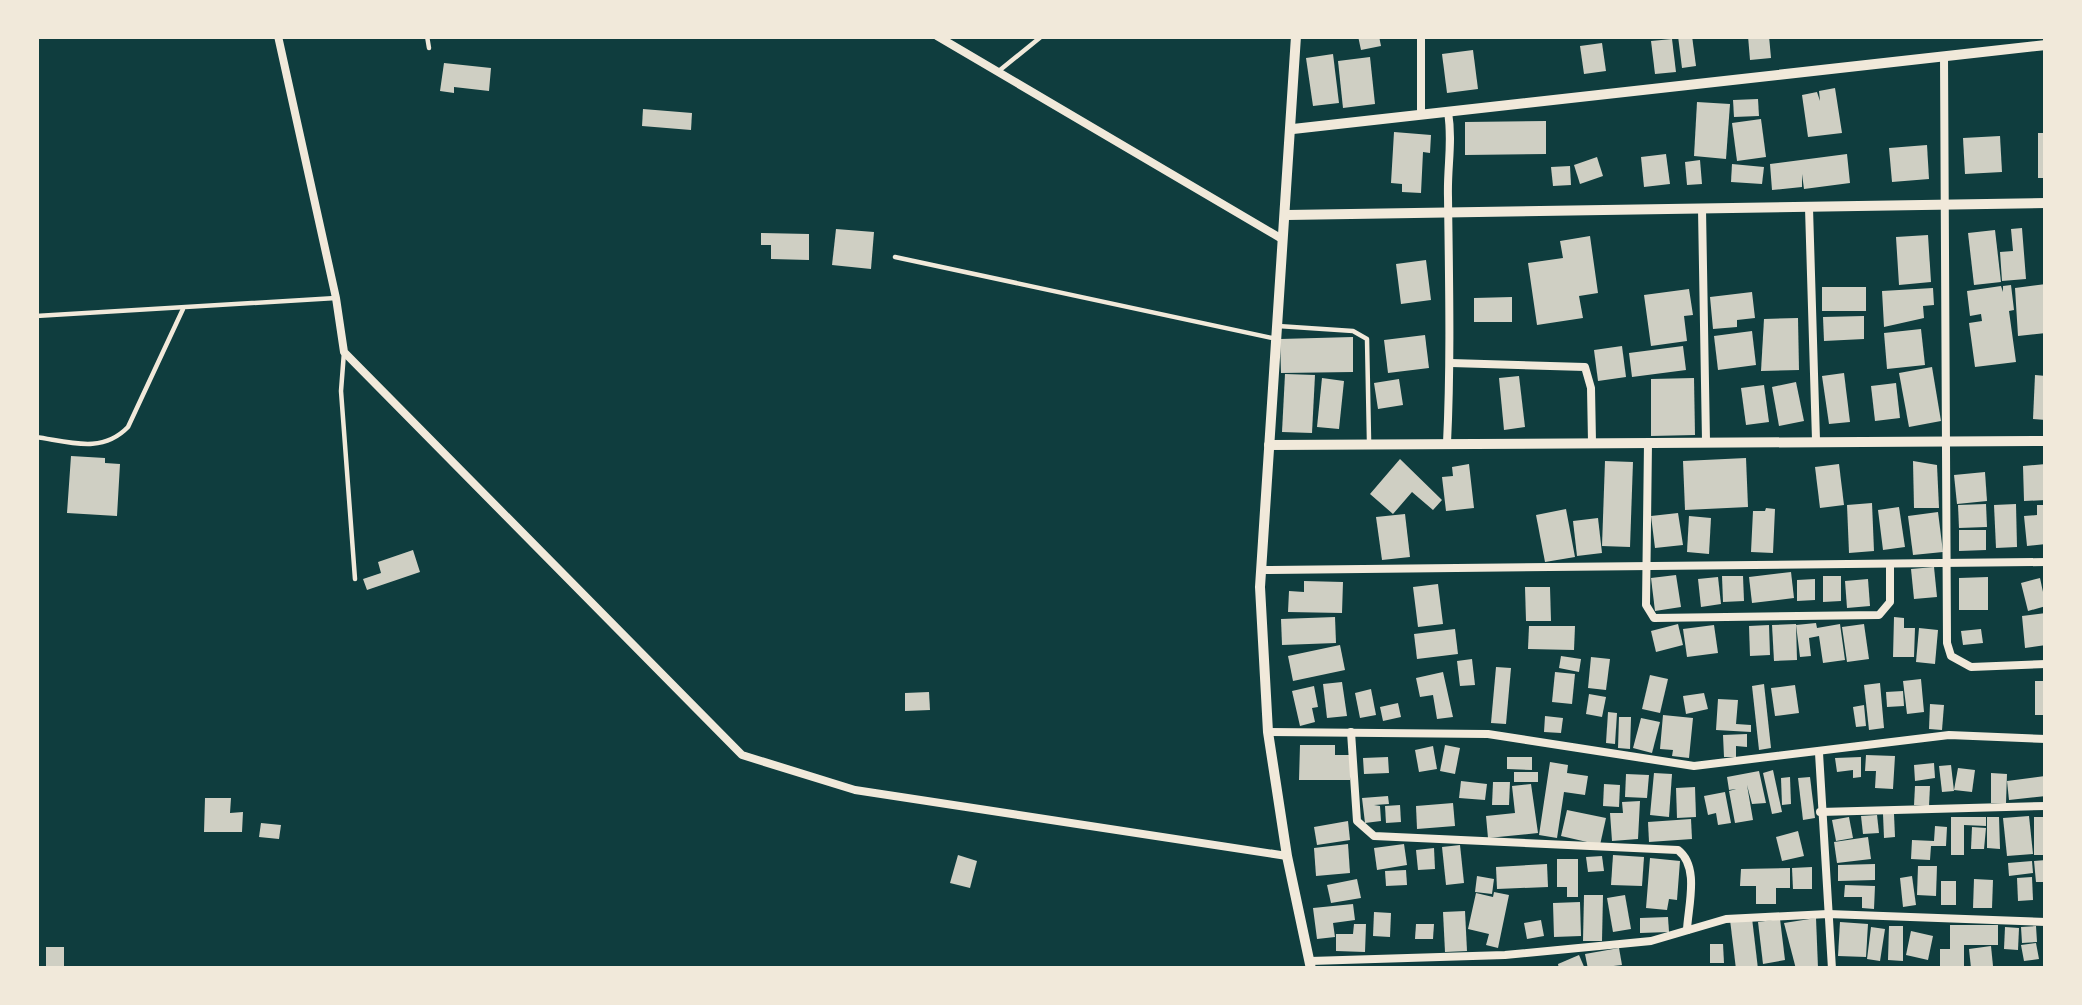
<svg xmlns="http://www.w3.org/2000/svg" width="2082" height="1005" font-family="'Alegreya Sans',sans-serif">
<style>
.building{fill:#cfcfc3}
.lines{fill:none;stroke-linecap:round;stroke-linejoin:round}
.service{stroke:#f1e9da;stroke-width:4.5}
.minor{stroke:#f1e9da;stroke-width:8}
.tertiary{stroke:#f1e9da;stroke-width:10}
.secondary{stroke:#f1e9da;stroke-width:10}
</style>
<rect width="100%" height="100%" fill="#0f3d3e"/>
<g class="building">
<polygon points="1358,36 1379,36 1381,46 1361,50"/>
<polygon points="1678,36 1692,36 1696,66 1682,68"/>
<polygon points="1748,36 1769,36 1771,58 1750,60"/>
<polygon points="1672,39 1676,72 1655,74 1651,41"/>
<polygon points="1602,43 1606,71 1584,74 1580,46"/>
<polygon points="1473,50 1478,89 1447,93 1442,54"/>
<polygon points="1333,54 1339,103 1313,106 1306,58"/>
<polygon points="1370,57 1375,104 1343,108 1338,61"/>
<polygon points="444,63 491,68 489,91 454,87 454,93 440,91"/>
<polygon points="1835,88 1842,133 1808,137 1802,95 1817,92 1820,101 1819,91"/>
<polygon points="1758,99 1759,116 1734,117 1733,100"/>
<polygon points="1697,102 1730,104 1726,159 1694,156"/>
<polygon points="643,109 692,113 691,130 642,126"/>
<polygon points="1761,119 1766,157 1737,161 1732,123"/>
<polygon points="1546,121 1546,154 1465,155 1465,122"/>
<polygon points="1394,132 1431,135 1430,153 1423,152 1421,193 1402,192 1402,184 1391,183"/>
<rect x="2038" y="133" width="8" height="45"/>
<polygon points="2000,136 2002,172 1965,174 1963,138"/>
<polygon points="1927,145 1929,179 1892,182 1889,148"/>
<polygon points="1666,154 1670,184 1644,187 1641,157"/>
<polygon points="1847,154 1850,183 1804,189 1802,174 1802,187 1772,190 1770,164"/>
<polygon points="1597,157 1603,176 1580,184 1574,165"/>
<polygon points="1700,160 1702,184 1687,185 1685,162"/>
<polygon points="1732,164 1764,167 1762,184 1731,182"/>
<polygon points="1570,166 1571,185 1553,186 1551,167"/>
<polygon points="2022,228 2026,279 2002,281 2000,252 2013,251 2011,229"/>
<polygon points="836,229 874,232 871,269 832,265"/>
<polygon points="1995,230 2001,282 1974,285 1968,233"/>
<polygon points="761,233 809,234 809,260 771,259 771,245 761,245"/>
<polygon points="1928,235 1931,282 1899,285 1896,237"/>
<polygon points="1590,236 1598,293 1579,296 1583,318 1537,325 1528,263 1563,258 1560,241"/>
<polygon points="1426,260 1431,300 1401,304 1396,264"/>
<polygon points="2046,284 2046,333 2018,336 2015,288"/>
<polygon points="2011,285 2014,310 2009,311 2016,362 1975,367 1969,323 1982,321 1981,314 1970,316 1967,291 2001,286 2003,292 2003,286"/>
<rect x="1822" y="287" width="44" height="24"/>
<polygon points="1933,288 1934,305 1923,306 1924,318 1884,327 1882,291"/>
<polygon points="1689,289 1693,315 1684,316 1687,341 1651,346 1644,295"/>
<polygon points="1752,292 1755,318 1737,320 1737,327 1713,329 1710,297"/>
<polygon points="1512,297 1512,322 1474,322 1474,298"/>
<polygon points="1864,316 1864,339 1824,341 1823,317"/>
<polygon points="1798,318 1799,370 1761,371 1764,319"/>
<polygon points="1921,329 1925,365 1887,369 1884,333"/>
<polygon points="1752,331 1756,365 1718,370 1714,336"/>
<polygon points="1425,335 1429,368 1388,373 1384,340"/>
<polygon points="1353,337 1353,372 1281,373 1280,339"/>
<polygon points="1622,346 1626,377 1598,381 1594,350"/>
<polygon points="1683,346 1686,370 1632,377 1629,353"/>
<polygon points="1932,367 1941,421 1909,427 1899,373"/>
<polygon points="1844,373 1850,422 1829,424 1822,376"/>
<polygon points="1285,374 1315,375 1312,433 1282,432"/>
<polygon points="2035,375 2046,376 2046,420 2033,419"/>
<polygon points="1519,376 1525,427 1504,430 1499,378"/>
<polygon points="1322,378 1344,381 1339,429 1317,427"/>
<polygon points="1694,378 1695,435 1651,436 1651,379"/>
<polygon points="1399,379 1403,405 1378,409 1374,383"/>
<polygon points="1796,382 1804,421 1779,426 1772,387"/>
<polygon points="1896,383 1900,418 1875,421 1871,386"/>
<polygon points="1764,385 1769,422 1746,425 1741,388"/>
<polygon points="71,456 105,458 105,463 120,464 117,516 67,513"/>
<polygon points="1746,458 1748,507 1685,510 1683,461"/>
<polygon points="1400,459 1442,500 1433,510 1412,492 1393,514 1370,494"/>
<polygon points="1605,461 1633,462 1630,547 1602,546"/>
<polygon points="1913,461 1937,465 1939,508 1914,508"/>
<polygon points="1469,464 1474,508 1446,511 1442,477 1453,476 1452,467"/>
<polygon points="1839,464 1844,505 1820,508 1815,467"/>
<polygon points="2046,464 2046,500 2024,501 2023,466"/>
<polygon points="1985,472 1987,501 1957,504 1954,475"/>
<polygon points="1872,503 1874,551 1849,553 1847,505"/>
<polygon points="1986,504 1987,527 1959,528 1958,505"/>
<polygon points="2016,504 2017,547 1996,548 1994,505"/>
<polygon points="2037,505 2046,505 2046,544 2027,546 2024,516 2037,515"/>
<polygon points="1899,507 1905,547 1883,550 1878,510"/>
<polygon points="1766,508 1775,509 1773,553 1751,552 1753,511 1765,511"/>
<polygon points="1566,509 1575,557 1545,562 1536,515"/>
<polygon points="1938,512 1943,552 1913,555 1908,516"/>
<polygon points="1678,513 1683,545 1655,548 1651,516"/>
<polygon points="1405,514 1410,557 1382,560 1376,517"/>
<polygon points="1689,516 1711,518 1709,554 1687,552"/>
<polygon points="1598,518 1602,553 1577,556 1573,521"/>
<polygon points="1959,530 1986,530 1986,550 1959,551"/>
<polygon points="413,550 420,572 367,590 363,579 381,573 378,562"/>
<polygon points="1934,567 1937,597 1914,599 1911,569"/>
<polygon points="1791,572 1794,598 1752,603 1749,577"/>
<polygon points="1676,575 1681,607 1655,611 1651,578"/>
<polygon points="1722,576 1743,576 1744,601 1723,602"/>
<polygon points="1823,576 1841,576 1841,601 1823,602"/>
<polygon points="1718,577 1721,604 1701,607 1698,579"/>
<polygon points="1988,577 1988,610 1959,610 1959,578"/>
<polygon points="2040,578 2046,606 2028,611 2021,583"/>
<polygon points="1815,579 1815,600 1797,601 1797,580"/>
<polygon points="1868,579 1870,606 1847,608 1845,581"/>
<polygon points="1304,581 1343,582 1342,613 1288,612 1289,591 1304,592"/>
<polygon points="1438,584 1443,624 1418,627 1413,587"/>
<polygon points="1525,587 1550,587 1551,621 1526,621"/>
<polygon points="2046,613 2046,645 2025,648 2022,616"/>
<polygon points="1335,617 1336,643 1282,645 1281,619"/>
<polygon points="1894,617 1904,618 1904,628 1915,628 1914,657 1893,657"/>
<polygon points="1816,623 1817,628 1840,624 1845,660 1823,663 1819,636 1809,638 1811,656 1800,657 1796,625"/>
<polygon points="1678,624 1683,645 1656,652 1651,631"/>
<polygon points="1796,624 1797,660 1774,661 1772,625"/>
<polygon points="1864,624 1869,659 1847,662 1842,627"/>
<polygon points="1714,625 1718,653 1687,657 1683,629"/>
<polygon points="1769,625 1770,655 1750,656 1749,626"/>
<polygon points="1529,626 1575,626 1574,650 1528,649"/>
<polygon points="1919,628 1938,630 1935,664 1916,662"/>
<polygon points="1455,629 1458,654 1417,659 1414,634"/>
<polygon points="1981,629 1983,643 1963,645 1961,631"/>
<polygon points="1340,645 1345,670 1293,681 1288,656"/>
<polygon points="1561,656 1581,659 1579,672 1559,668"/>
<polygon points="1591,657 1610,659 1606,690 1588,688"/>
<polygon points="1472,659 1475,685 1460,686 1457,661"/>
<polygon points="1496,667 1511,668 1506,724 1491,723"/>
<polygon points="1443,672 1453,717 1437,719 1433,695 1420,697 1416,678"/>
<polygon points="1555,672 1575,674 1572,704 1552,702"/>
<polygon points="1650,675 1668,679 1660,713 1642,709"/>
<polygon points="1921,679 1924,712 1907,714 1903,681"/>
<rect x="2035" y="681" width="11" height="34"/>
<polygon points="1342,682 1347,716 1327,718 1323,684"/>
<polygon points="1880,683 1884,728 1869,730 1864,685"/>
<polygon points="1764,684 1771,748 1759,750 1752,686"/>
<polygon points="1795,685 1799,713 1775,716 1771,688"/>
<polygon points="1314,686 1318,707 1312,708 1315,722 1300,726 1292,691"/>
<polygon points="1371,689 1376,715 1360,718 1355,693"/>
<polygon points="1903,691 1904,706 1887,707 1886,692"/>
<polygon points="929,692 930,710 905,711 905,693"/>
<polygon points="1704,693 1708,709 1686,714 1683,696"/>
<polygon points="1589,694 1606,697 1602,717 1586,714"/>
<polygon points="1718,699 1738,700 1736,724 1751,725 1751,732 1716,730"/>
<polygon points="1398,703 1401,717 1383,721 1380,707"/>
<polygon points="1930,704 1944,705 1942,730 1929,729"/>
<polygon points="1864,705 1866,726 1856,727 1853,707"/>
<polygon points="1608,712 1617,713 1615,744 1606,743"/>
<polygon points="1663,715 1693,718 1689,758 1672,756 1673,750 1660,749"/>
<polygon points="1545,716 1563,718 1561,733 1544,732"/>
<polygon points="1619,717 1631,717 1630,749 1618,748"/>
<polygon points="1641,718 1660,722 1652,753 1633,748"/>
<polygon points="1747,734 1747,747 1736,746 1736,757 1724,757 1723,735"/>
<polygon points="1300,745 1335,745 1335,755 1350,755 1350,780 1299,780"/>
<polygon points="1445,745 1460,748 1455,774 1440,771"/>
<polygon points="1433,746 1437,769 1419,772 1415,750"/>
<polygon points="1866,755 1895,756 1893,789 1875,788 1876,771 1865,771"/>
<polygon points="1388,757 1389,773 1364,774 1363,758"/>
<polygon points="1507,757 1532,757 1532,770 1507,769"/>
<polygon points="1861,757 1861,777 1853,778 1853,770 1837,772 1835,758"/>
<polygon points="1550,762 1568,765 1567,773 1588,776 1585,795 1564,792 1557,838 1539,835"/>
<polygon points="1934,763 1935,778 1915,781 1914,765"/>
<polygon points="1951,765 1954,791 1942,792 1939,766"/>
<polygon points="1958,768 1975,770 1972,792 1954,790"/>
<polygon points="1773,770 1782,812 1772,814 1763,773"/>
<polygon points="1759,771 1766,803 1752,804 1747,785 1753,820 1735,823 1729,791 1736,789 1729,790 1727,777"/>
<rect x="1514" y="772" width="24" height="10"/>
<polygon points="1654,773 1672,774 1669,817 1650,815"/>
<polygon points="1991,773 2007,774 2006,803 1991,803"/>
<polygon points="1626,774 1649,775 1647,798 1625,797"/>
<polygon points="2045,776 2046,796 2009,800 2007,781"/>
<polygon points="1790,777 1791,804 1782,805 1781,778"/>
<polygon points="1810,777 1815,818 1803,820 1798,778"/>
<polygon points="1461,781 1487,784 1485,800 1459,798"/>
<polygon points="1493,782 1510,782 1509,805 1492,805"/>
<polygon points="1531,784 1538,833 1488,838 1486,816 1515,813 1512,786"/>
<polygon points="1604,784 1620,785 1619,807 1603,806"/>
<polygon points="1915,786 1930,786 1929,806 1914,805"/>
<polygon points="1695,787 1696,817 1677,818 1676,788"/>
<polygon points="1725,792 1731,823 1718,825 1716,813 1708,815 1704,796"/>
<polygon points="1388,796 1389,804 1374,805 1380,806 1381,821 1365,823 1362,798"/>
<polygon points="205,798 231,798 230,813 243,812 242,832 204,832"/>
<polygon points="1640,801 1638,839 1612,841 1610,813 1623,813 1622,802"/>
<polygon points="1453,803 1455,826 1417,829 1416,806"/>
<polygon points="1400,805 1401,822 1386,823 1385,806"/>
<polygon points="1567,810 1606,818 1600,845 1561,836"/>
<polygon points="1883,814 1894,814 1895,837 1884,838"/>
<polygon points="1877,815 1879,833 1863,834 1861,816"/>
<polygon points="2029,816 2033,854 2007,856 2003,818"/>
<polygon points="1849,817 1853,838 1836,841 1832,820"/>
<polygon points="1951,817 1986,817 1986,826 1964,825 1964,855 1951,855"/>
<polygon points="1987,817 1999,817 2000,849 1987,848"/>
<rect x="2034" y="817" width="12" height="38"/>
<polygon points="1691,819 1692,839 1649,842 1648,822"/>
<polygon points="1348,821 1350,840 1317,845 1314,827"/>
<polygon points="261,823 281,825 279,839 259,837"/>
<polygon points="1935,826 1947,827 1946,846 1931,846 1930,860 1911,859 1912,840 1934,841"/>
<polygon points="1972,827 1986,828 1984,849 1971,849"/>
<polygon points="1798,831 1804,856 1782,861 1776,837"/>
<polygon points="1868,837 1871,859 1837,863 1834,842"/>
<polygon points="1348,844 1350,873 1316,876 1314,848"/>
<polygon points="1404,844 1407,865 1377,870 1374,848"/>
<polygon points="1460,845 1464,883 1446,885 1442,847"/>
<polygon points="1434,848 1435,869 1418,870 1416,850"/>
<polygon points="958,855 977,861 970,888 950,883"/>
<polygon points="1613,855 1644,857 1642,886 1611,885"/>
<polygon points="1602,856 1604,871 1588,872 1586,857"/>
<polygon points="1650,858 1680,861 1677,900 1669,899 1667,910 1646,908"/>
<polygon points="1557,859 1578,859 1578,897 1567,897 1567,887 1557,887"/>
<polygon points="2046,860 2046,882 2036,882 2034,861"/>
<polygon points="2032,861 2033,873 2009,876 2008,863"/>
<polygon points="1547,864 1548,887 1497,889 1496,867"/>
<polygon points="1875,864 1875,880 1838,881 1838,865"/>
<polygon points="1918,866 1937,866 1936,896 1917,895"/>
<polygon points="1812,867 1812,889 1793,889 1792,868"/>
<polygon points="1790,868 1790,888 1776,888 1776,904 1756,904 1756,886 1740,886 1741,869"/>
<polygon points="1406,870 1407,885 1386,886 1385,871"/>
<polygon points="1477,876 1494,879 1492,894 1475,892"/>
<polygon points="1912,876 1916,905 1903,907 1900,878"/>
<polygon points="2032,877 2033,900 2018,901 2017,878"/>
<polygon points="1357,879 1361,898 1331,903 1327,885"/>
<polygon points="1974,879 1993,880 1992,908 1973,908"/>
<rect x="1941" y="881" width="15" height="24"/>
<polygon points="1845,885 1875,886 1874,909 1862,908 1862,897 1844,897"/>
<polygon points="1494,892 1509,895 1498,948 1486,945 1489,934 1468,929 1476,893 1493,897"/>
<polygon points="1584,895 1603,895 1602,941 1583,941"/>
<polygon points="1625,895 1631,929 1613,932 1607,898"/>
<polygon points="1580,902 1581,936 1554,937 1553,903"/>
<polygon points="1353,904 1355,920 1333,923 1335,937 1317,939 1313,908"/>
<polygon points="1465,911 1467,951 1445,952 1443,912"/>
<polygon points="1374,912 1391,913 1390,937 1373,936"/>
<polygon points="1668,917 1669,932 1640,933 1640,918"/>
<polygon points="1752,918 1758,969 1736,969 1730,920"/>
<polygon points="1816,918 1818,968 1796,969 1784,923"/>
<polygon points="1780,919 1785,960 1763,964 1758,922"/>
<polygon points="1541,920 1544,936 1527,939 1524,923"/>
<polygon points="1840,922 1868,924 1866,957 1838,956"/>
<polygon points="1354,924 1366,924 1365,952 1336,951 1336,934 1353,934"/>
<polygon points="1416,924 1434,924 1433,939 1415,939"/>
<polygon points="1950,925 1998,925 1998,945 1964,945 1964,969 1940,969 1940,949 1950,949"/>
<polygon points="1889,926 1903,926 1903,961 1888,960"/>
<polygon points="2036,926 2037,942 2022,943 2021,927"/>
<polygon points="1871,927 1885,929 1880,961 1867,959"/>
<polygon points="2005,927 2019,928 2018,950 2004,949"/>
<polygon points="1911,931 1933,936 1928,960 1906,955"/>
<polygon points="2036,943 2039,959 2024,961 2021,945"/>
<polygon points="1710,944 1723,944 1724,963 1710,963"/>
<polygon points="1991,946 1993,966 1971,968 1969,949"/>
<rect x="46" y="947" width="18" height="22"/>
<polygon points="1619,948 1622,965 1588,969 1585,954"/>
<polygon points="1579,955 1585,969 1559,969 1558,964"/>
</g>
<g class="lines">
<g class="service">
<polyline points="427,36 429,48"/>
<polyline points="1000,70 1042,36"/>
<polyline points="895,257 1277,339"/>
<polyline points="36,316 336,298"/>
<polyline points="1278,326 1353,331 1367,339 1369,440"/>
<polyline points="344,352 341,391 355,579"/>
<path d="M36,437c34,5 66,17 92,-10l55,-118"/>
</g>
<g class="minor">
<polyline points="278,36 336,298 344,352 742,755 855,790 1287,856"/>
<polyline points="937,36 1282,239"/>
<polyline points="1421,36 1421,115"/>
<polyline points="1944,57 1947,643 1951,656 1971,667 2046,664"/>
<polyline points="1809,208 1816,440"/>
<polyline points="1702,209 1706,441"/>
<polyline points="1451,363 1585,367 1591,388 1592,442"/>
<path d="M1447,443c4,-82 2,-164 1,-246 -1,-30 5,-55 0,-85"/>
<polyline points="1648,443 1646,605 1654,618 1879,615 1890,602 1890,565"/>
<polyline points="1261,570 2046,562"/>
<polyline points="1268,732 1488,734 1694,766 1949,735 2046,739"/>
<path d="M1351,732l6,89 17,15 304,14c22,17 10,56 9,80"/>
<polyline points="1819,753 1832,969"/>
<polyline points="1820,812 2046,806"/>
<polyline points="1310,961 1505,955 1651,941 1726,919 1828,914 2046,922"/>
</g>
<g class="tertiary">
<polyline points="1293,129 2046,45"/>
<polyline points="1287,215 2046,203"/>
<polyline points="1269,445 2046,441"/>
</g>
<polyline class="secondary" points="1296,36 1260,587 1268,732 1287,856 1311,969"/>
</g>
<rect width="2082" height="1005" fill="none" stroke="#f1e9da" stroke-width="78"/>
</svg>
